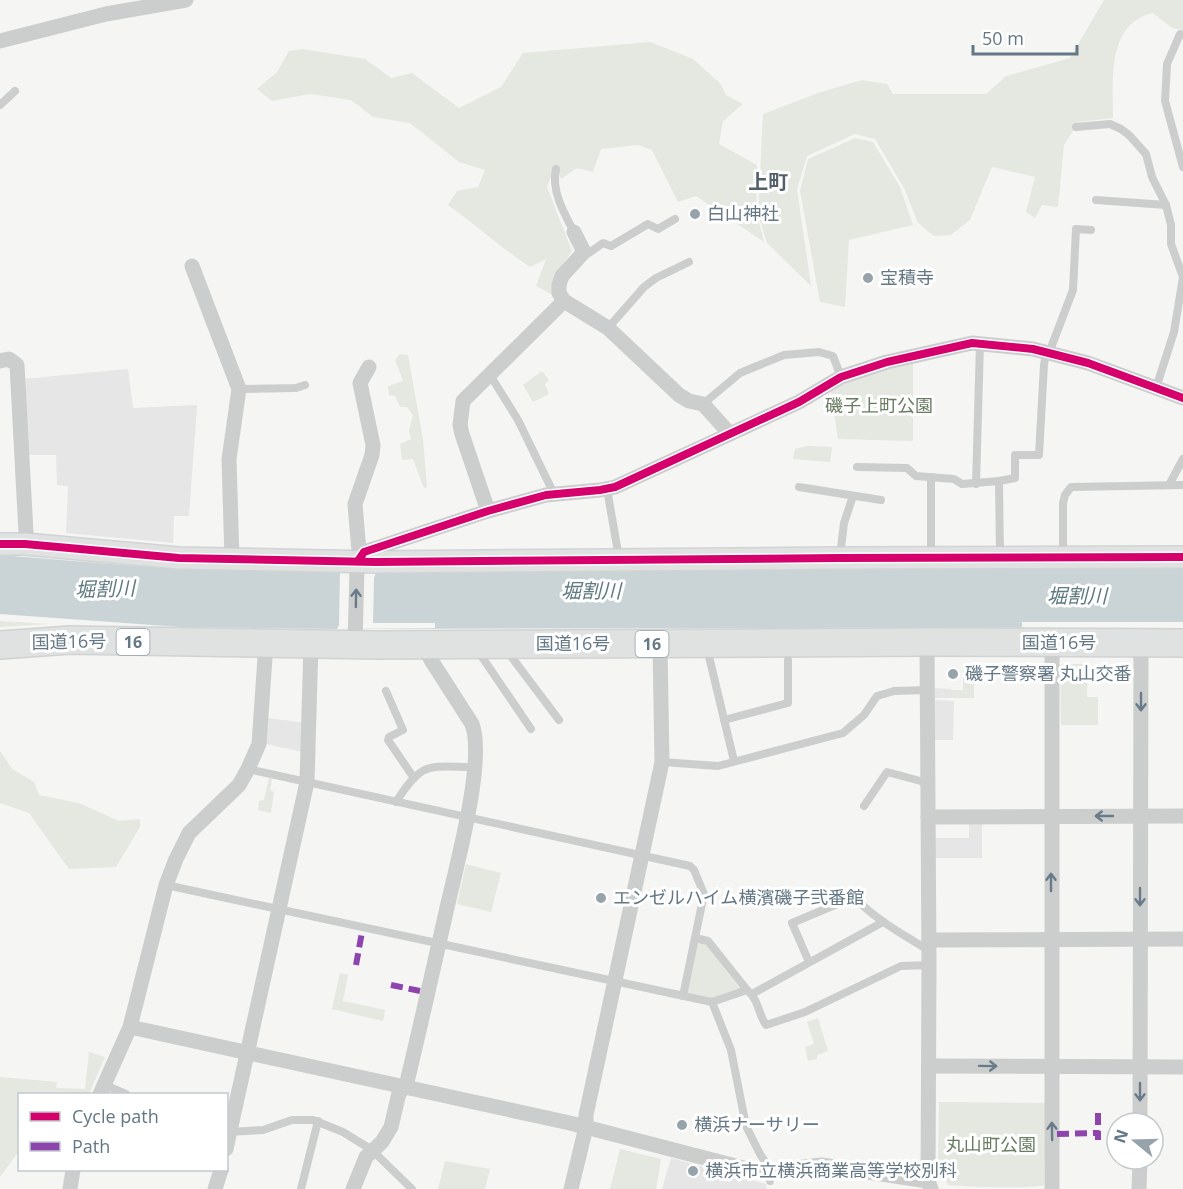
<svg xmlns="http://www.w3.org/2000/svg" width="1183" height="1189" font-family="'Open Sans','Noto Sans JP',sans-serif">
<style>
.built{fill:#e5e6e5}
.green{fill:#e4e8e1}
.water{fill:#cad4d6}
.pier{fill:#f5f5f3}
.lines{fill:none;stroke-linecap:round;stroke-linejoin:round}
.secondary-casing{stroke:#d2d3d4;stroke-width:24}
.highway-casing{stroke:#d1d2d2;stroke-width:30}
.lane{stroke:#cccece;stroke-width:8}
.street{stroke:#cccece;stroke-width:15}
.secondary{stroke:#e0e1e1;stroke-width:21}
.highway{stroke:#e0e1e1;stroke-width:27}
.quiet{stroke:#8e44ad;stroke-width:6;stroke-dasharray:12 6;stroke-linecap:butt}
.cycleway-casing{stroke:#fff;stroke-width:11}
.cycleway{stroke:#d6006c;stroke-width:8}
.oneway{stroke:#697b88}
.poi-dot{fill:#97a3ab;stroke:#fff;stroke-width:2}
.labels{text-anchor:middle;stroke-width:6;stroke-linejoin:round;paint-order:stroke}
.shield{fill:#fff;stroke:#92a0a9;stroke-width:1.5}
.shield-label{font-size:16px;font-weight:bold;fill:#647784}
.poi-label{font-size:18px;fill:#647784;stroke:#fff;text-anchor:start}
.park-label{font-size:18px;fill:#697b63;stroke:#fff}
.street-label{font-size:18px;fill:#647784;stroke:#fff}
.neighbourhood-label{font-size:20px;font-weight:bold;fill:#526069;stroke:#fff}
.water-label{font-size:20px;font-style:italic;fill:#5f7a81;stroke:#fff}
</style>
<rect width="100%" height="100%" fill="#f5f5f3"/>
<g class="built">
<polygon points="128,369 133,408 197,405 189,516 174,516 173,543 66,533 68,486 57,485 56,455 27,455 23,379"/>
<polygon points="935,688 951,689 951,698 935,698"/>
<polygon points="935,700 954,701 953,740 934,740"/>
<polygon points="268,718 305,723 303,752 266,744"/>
<polygon points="969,821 982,821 982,858 935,858 934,838 969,838"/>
<polygon points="671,1158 766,1184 766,1189 662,1189"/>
</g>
<g class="green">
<path d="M1104,0h79v30l-11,-2 -19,-15c-47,10 -40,69 -40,105l-34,4 -15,23 -6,62 -16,-2 -7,13 -9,-6 9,-35 -43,-10 -22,53 -19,15 -17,1 -16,-13 -14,-35 -29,-49 -20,-5 -48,22 -10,33 14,97 -44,-43 -9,-29 5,-100 55,-21 44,-13 25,4 6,10h93l20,-18 64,-18z"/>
<path d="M650,42l43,17 27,24 6,12 17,9 -20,17 -4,23 38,21 -1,46 8,31 -68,-46 -18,6 -26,-52 -14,-5 -37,4 -8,23 -16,-4 -16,11 -6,-14 -8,22 25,64 -14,20 -5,24 -17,-9 10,-27 -16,8c-29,-19 -54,-42 -82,-62l9,-14 21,-4 7,-17 -26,-8 -49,-39 -37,-6 -22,-17 -41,-6 -38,7 -15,-12 20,-17 12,-21 13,-2 63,10 26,19 21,-5 47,35 42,-21 22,-34z"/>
<polygon points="855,138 873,142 900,187 913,225 849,240 845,307 820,302 800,191 808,159"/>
<polygon points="400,354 408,355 423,439 427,487 424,488 413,459 402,460 400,444 411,439 409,431 413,415 407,407 400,407 395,396 389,395 388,386 403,381 395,360"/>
<polygon points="913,360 913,441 838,439 831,392 845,381"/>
<polygon points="542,371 549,380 545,384 549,394 533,402 523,385"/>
<polygon points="807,446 832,447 830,462 793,459 795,449"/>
<polygon points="0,621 49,624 0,627"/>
<polygon points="1065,664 1088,664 1087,697 1098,697 1098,725 1061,725 1060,667"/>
<polygon points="963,667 974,668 974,698 951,698 951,690 963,690"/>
<polygon points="0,751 12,769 34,782 39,795 79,803 119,821 140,819 140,827 116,867 69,869 29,813 0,803"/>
<polygon points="269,778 272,779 270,790 274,792 271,813 258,810 259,801 264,800"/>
<polygon points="466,864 501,873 491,912 457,904"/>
<polygon points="698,940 704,942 740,989 716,999 687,992"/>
<polygon points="340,973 348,975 343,1001 385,1010 383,1021 332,1009"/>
<polygon points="818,1018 828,1051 817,1055 817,1059 808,1061 805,1047 814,1044 807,1022"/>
<polygon points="89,1052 105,1057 89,1094 20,1094 19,1151 0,1177 0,1077 57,1082 56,1088 85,1089"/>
<path d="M939,1102l106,1 -1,82c-13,4 -77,2 -96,0l-10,-23z"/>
<polygon points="620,1149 661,1159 656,1189 610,1189"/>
<polygon points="445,1161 490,1169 485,1189 438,1189"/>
</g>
<polygon class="water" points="0,555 136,566 212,569 714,570 1183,567 1183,627 337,629 180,627 0,614"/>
<g class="pier">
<polygon points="340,568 377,569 374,578 373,623 435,623 435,628 337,629 339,625"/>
<polygon points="1022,622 1183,622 1183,627 1022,628"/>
</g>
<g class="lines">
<defs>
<polyline id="secondary" points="0,544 25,544 179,558 375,562 839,558 1183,557"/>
<polyline id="highway" points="0,645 70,640 378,645 927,642 1183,643"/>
</defs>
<use href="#secondary" class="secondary-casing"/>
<use href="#highway" class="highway-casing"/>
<g class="lane">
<polyline points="1183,35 1180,34 1167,64 1165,101 1183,167"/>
<polyline points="0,105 15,91"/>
<polyline points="1076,127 1110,124 1121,129 1129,135 1146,154 1152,177 1166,205 1171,225 1171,244 1183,277 1174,332 1156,388"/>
<path d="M556,169c-5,22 8,44 18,63"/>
<polyline points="1096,200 1166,205"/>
<polyline points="584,252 589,253 603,243 611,246 648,224 658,229 675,219"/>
<polyline points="608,328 644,287 656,278 689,262"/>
<polyline points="1049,353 1073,290 1076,229 1091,230"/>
<polyline points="490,375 518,420 554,494"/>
<polyline points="239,389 296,388 305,385"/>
<polyline points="703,404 740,373 784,355 819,352 833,356 841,377"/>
<polyline points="857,467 907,468 916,476 954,479 962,484 999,481 1000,557"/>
<polyline points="931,477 931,556"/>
<polyline points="999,481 1015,478 1015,455 1039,455 1044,365 1046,352"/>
<polyline points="976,484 980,344"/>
<polyline points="1169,485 1183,459"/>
<polyline points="799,487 881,500"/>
<polyline points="607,489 619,558"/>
<polyline points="840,556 844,523 853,496"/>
<polyline points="1063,557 1063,503 1065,495 1071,487 1183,485"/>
<polyline points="707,648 734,761"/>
<polyline points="478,651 531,729"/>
<polyline points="507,651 559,720"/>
<polyline points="386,691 403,730 389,737 388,740 414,778"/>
<polyline points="724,720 788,703 788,660"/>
<polyline points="662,762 718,766 843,733 864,715 877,696 894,691 927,690"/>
<polyline points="248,769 690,866 694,870 704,894 683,996"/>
<path d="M396,802c27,-42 32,-35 78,-35"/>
<polyline points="864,806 887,772 928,783"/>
<path d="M166,885l546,117 35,-12c12,10 11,24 19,35l39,-13 96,-46 28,-1"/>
<polyline points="695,938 708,941 747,990"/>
<path d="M809,962l-17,-39 62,-26c22,23 47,36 74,53"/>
<polyline points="752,994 883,922"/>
<polyline points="712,1002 731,1050 746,1126 760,1154 771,1171 770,1181"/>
<polyline points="105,1085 126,1094"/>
<polyline points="228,1132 263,1130 292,1120 313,1120 343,1132 372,1150 412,1189"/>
<polyline points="301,1189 318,1121"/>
</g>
<g class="street">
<polyline points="0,41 106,14 186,0"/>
<polyline points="574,232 584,252 562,276 559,285 559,293 564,301 608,328 679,395 689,401 703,404 730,434"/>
<polyline points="192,266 239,389 229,459 232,559"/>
<polyline points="0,361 9,359 17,365 26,533 25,544"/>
<polyline points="488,511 462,434 460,425 463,401 564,301"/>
<polyline points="358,561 364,552 488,511 546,495 600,490 615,487 799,402 841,377 887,362 972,343 1033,349 1088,363 1183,398"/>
<polyline points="927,642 929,965 928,1181 931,1189"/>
<polyline points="1052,643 1052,1189"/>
<polyline points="355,644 357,568 359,551 355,504 372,455 373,445 360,383 369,367"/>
<polyline points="928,817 1183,816"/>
<polyline points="929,940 1183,939"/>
<polyline points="130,1027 570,1123 751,1170 771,1171 821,1165 928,1181"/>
<polyline points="929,1066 1183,1067"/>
<polyline points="100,1094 130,1027 166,885 176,859 189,833 239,785 248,769 259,744 266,643"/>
<polyline points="1140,1123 1141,643"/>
<polyline points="226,1149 307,782 311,644"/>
<polyline points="70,1189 73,1170"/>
<polyline points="215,1189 221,1170"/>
<path d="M353,1189l13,-32 16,-15 9,-15 8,-34 7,-7c14,-58 27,-116 40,-174 9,-41 40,-151 26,-188l-41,-64 -8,-16"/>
<polyline points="571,1189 586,1127 586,1115 662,762 660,644"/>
<polyline points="1139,1189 1140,1159"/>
</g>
<use href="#secondary" class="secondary"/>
<use href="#highway" class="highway"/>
<g class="quiet">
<polyline points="356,965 362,932"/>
<polyline points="391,985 420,991"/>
<polyline points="1098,1113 1098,1133"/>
<polyline points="1057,1134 1098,1133 1098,1146"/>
</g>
<defs>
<g id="cycleway">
<polyline points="0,544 25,544 179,558 375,562 839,558 1183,557"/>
<polyline points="358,561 364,552 488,511 546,495 600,490 615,487 799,402 841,377 887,362 972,343 1033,349 1088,363 1183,398"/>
</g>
</defs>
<use href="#cycleway" class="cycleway-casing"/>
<use href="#cycleway" class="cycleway"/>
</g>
<defs><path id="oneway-shaft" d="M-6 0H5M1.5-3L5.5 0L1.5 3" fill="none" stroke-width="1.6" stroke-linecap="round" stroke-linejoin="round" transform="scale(1.5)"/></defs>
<g class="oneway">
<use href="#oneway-shaft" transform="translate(356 598) rotate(-89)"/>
<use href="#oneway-shaft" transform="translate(1141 702) rotate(90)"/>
<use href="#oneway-shaft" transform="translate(1104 816) rotate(180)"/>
<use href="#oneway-shaft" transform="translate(1051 882) rotate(-90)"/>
<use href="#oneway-shaft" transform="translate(1140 897) rotate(90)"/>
<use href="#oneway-shaft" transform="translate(988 1066) rotate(1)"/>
<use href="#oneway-shaft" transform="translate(1140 1092) rotate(90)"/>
<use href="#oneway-shaft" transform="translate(1052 1131) rotate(-91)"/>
</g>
<g class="poi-dot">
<circle cx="695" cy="214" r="6"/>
<circle cx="868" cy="278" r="6"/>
<circle cx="953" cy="674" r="6"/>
<circle cx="601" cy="898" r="6"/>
<circle cx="682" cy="1125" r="6"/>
<circle cx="693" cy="1171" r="6"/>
</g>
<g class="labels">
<g class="shield">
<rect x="116.5" y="629" width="33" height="26" rx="4.5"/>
<rect x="635.5" y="631" width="33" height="26" rx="4.5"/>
</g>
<g class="shield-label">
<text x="133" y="648">16</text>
<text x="652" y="650">16</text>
</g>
<g class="poi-label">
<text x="707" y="220">白山神社</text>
<text x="880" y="284">宝積寺</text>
<text x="965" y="680">磯子警察署 丸山交番</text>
<text x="613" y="904">エンゼルハイム横濱磯子弐番館</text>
<text x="694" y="1131">横浜ナーサリー</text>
<text x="705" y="1177">横浜市立横浜商業高等学校別科</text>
</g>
<g class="park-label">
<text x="879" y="412">磯子上町公園</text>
<text x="991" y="1151">丸山町公園</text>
</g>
<g class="street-label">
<text transform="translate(69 642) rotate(-1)" y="6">国道16号</text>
<text x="1059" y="649">国道16号</text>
<text x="573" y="650">国道16号</text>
</g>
<g class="neighbourhood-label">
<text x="768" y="189">上町</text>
</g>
<g class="water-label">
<text transform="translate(105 589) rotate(-2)" y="7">堀割川</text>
<text x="591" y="598">堀割川</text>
<text x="1077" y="603">堀割川</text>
</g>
</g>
<rect x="18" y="1093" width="210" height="78" fill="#ffffff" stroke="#c1c9ce" stroke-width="1.5"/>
<rect x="30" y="1112" width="30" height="9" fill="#d6006c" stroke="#c1c9ce" stroke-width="1.5"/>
<text x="72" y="1123" font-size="18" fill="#647784">Cycle path</text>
<rect x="30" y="1142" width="30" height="9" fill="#8e44ad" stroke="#c1c9ce" stroke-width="1.5"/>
<text x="72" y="1153" font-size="18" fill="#647784">Path</text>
<g transform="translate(1135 1141) rotate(289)"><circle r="28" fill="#ffffff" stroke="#c1c9ce" stroke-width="1.5"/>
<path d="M0-4.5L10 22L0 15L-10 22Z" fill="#97a3ab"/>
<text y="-9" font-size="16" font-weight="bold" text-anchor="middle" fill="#647784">N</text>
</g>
<path d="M973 45v9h104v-9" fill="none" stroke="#647784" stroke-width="3"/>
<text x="982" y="45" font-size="18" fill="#647784" stroke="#ffffff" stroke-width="4.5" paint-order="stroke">50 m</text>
</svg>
